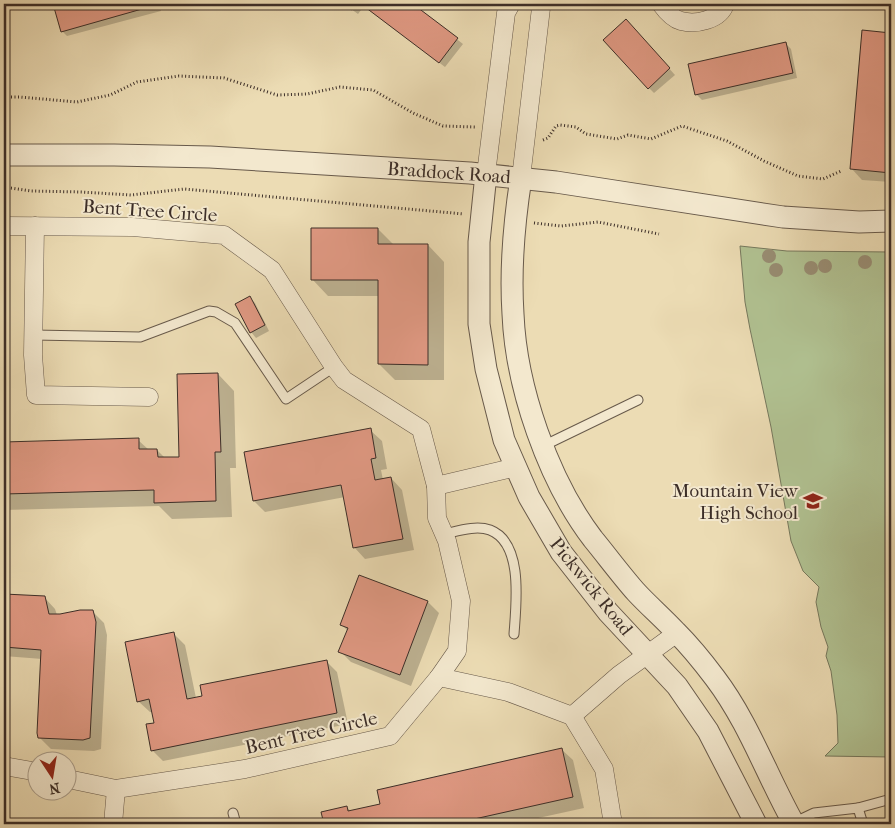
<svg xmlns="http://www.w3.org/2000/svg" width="895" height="828" font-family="'IM FELL French Canon',serif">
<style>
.green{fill:#b1c292;stroke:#76785d}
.shadow{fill:#0003}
.building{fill:#e09983;stroke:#3c2e28}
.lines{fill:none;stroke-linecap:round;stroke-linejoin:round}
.service-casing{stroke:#685a4b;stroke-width:11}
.minor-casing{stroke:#685a4b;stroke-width:19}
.tertiary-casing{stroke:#685a4b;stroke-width:23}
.path{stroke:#3c2e28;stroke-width:3;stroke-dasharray:1 2.5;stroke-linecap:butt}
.service{stroke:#f3e8ce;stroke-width:9}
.minor{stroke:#f3e8ce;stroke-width:18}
.tertiary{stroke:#f3e8ce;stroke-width:21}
.tree{fill:#988d73}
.labels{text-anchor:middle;stroke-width:4;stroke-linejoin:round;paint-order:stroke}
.street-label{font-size:19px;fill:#3c2e28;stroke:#f3e8ce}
.poi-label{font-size:19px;fill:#3c2e28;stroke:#f3e8ce;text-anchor:end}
</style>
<rect width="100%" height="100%" fill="#ecdcb4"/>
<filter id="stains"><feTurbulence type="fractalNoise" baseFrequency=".004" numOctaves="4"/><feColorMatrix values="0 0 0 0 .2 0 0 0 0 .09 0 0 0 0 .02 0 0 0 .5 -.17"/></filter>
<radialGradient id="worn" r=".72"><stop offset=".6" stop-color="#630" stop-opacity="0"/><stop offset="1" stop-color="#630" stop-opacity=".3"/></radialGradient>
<polygon class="green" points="740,246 787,251 891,252 891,757 825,756 838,743 837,715 831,671 826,656 828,647 821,627 816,602 819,587 803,571 791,541 771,427 750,329 745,302"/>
<g class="shadow">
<polygon points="58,4 159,4 161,11 67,36 62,31 55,5"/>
<polygon points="344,4 411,4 463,44 445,67 364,6 358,14"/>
<polygon points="772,4 806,4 805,9 777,8"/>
<polygon points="631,26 675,75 654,93 649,88"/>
<polygon points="863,32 891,35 891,182 862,180 851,168"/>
<polygon points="785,43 791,49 797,78 702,100 696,94"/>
<polygon points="378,229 394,245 428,245 444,262 444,380 395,380 379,364 380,296 328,296 312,279"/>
<polygon points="250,298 255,303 269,331 256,338 251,332"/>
<polygon points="218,374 234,391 236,468 230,468 232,517 172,519 159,506 4,510 4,444 138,440 149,450 157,450 165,458 180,458"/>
<polygon points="370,430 382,441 387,469 381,470 383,480 391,478 402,490 414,550 365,559 354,547 345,497 265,512 254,501"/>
<polygon points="4,595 44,597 55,609 57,615 93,612 104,623 107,635 101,749 94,751 51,749 39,737 42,659 4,656"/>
<polygon points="428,602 439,613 411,686 351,662 340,651 348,631 341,624"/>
<polygon points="174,634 185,645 196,698 326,661 337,672 348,724 163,761 152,750 155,723 153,712 150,712 138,701"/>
<polygon points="561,749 573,760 584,808 511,824 325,824 322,813 347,807 351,812 382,805"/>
</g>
<g class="building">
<polygon points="53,4 156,4 156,5 61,32"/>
<polygon points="344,4 357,4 352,10"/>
<polygon points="361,4 413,4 458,38 439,63"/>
<polygon points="626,19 670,68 648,89 603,40"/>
<polygon points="862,30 891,33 891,173 850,169"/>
<polygon points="786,42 793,73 695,95 688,64"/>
<polygon points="311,228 378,228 378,244 428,244 428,365 378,364 378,280 311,280"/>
<polygon points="250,296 265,325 250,333 235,304"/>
<polygon points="218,373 221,452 215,452 216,501 154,503 154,490 4,494 4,442 139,438 139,449 157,449 158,457 179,457 177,374"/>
<polygon points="371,428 376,458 371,459 375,480 391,477 403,539 353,548 341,485 253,501 244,452"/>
<polygon points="359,575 428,601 400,675 338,652 348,628 340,625"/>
<polygon points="4,594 45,596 49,614 60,614 80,610 93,610 96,622 90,738 83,740 38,738 37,733 41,650 4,647"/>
<polygon points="174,632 187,699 202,696 200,685 327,660 337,713 151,751 146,724 154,723 149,699 137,702 125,642"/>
<polygon points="562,748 573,797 452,824 324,824 321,812 347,806 348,811 380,804 377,790"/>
</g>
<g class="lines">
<defs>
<g id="service">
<polyline points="34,335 140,337 209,311 216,312 235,323 286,399 334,367"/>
<polyline points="543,446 638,400"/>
<path d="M444,534c14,-3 32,-9 46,-4 34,13 26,75 24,104"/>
<polyline points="858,808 891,799"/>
<polyline points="233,813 236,824"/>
<polyline points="793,823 814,813 858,808 863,824"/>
</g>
<g id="minor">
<path d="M661,4c5,7 12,15 20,17 15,4 39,-1 44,-17"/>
<polyline points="486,174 506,13 511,4"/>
<polyline points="521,178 541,8 538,4"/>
<polyline points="4,226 133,227 224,235 272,270 334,367 344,380 421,429 436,486 437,518 447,541 461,601 457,651 439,677 390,736 245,769 116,789 113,824"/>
<polyline points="35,226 33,355 36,395 149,397"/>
<polyline points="436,486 516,467"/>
<polyline points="439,677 508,692 572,716 604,769 613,824"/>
<polyline points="572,716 619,675 677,633"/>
<polyline points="4,766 38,772"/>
<polyline points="68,779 116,789"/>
</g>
<g id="tertiary">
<polyline points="4,155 114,155 210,157 470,173 556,182 783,217 859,222 891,221"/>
<polyline points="486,174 479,242 479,324 486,369 504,440 529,497 561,552 608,612 677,686 708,731 756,824"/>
<path d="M521,178c-7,45 -11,90 -8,136 3,73 35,166 80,225 14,17 28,36 43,53 13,14 27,26 40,40 14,14 27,30 39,46 34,45 52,98 79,146"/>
</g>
</defs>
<use href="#service" class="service-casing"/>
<use href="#minor" class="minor-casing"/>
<use href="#tertiary" class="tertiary-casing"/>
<g class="path">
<polyline points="4,97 20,97 77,102 110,95 137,82 179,76 224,78 277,95 307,94 340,87 373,90 413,113 443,126 475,127"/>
<polyline points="543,140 548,138 556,126 560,125 576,127 586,134 617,139 628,135 651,139 682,126 727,141 764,161 798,176 823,179 841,171"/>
<polyline points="4,187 31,191 81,192 131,195 184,189 464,214"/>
<polyline points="534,223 561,226 598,222 659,234"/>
</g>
<use href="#service" class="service"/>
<use href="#minor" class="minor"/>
<use href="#tertiary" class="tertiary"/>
</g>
<g class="tree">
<circle cx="769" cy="256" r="7"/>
<circle cx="865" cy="262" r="7"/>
<circle cx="825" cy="266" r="7"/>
<circle cx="811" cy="268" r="7"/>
<circle cx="776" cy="270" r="7"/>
</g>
<defs>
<symbol id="school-bare" viewBox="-9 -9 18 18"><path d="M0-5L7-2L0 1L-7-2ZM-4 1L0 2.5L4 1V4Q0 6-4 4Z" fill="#8f2418" stroke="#f3e8ce" stroke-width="2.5" paint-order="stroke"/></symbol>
</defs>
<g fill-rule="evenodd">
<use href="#school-bare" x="799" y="487" width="28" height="28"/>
</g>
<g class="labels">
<g class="street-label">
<text transform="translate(449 172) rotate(4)" y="7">Braddock Road</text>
<text transform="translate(150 210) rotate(4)" y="7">Bent Tree Circle</text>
<text transform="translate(592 586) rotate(51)" y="7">Pickwick Road</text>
<text transform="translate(311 732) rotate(-13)" y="7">Bent Tree Circle</text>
</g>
<g class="poi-label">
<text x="798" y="497">Mountain View<tspan x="798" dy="22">High School</tspan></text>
</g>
</g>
<rect width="895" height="828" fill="none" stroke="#ecdcb4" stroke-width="20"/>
<rect x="5" y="5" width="885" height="818" fill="none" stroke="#3c2e28" stroke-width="2.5"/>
<rect x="10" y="10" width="875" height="808" fill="none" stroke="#3c2e28"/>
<g transform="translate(52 776) rotate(168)"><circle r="24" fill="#f3e8ce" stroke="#aa9e8c"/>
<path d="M0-4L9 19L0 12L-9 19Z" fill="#8f2418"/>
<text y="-8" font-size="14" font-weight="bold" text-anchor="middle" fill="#3c2e28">N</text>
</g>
<rect width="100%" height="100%" filter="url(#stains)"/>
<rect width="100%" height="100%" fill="url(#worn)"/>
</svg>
